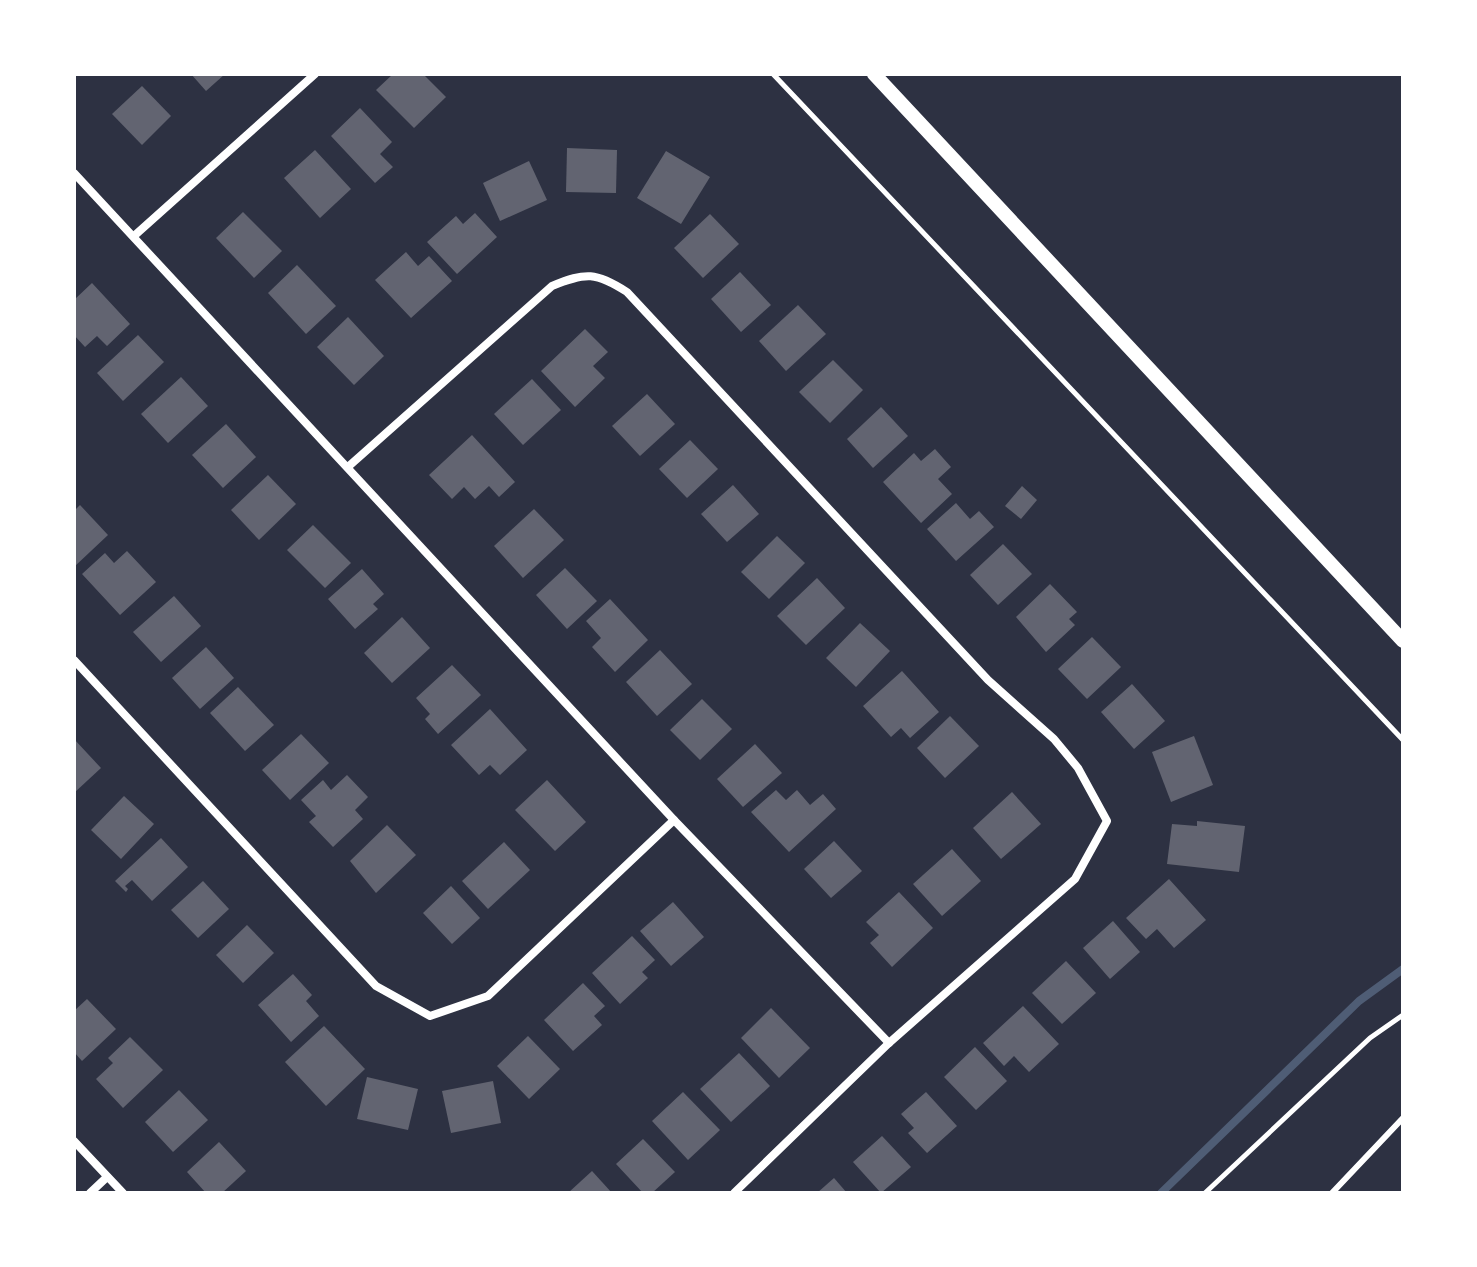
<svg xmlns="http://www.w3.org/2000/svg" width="1477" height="1267" font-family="'Space Grotesk',sans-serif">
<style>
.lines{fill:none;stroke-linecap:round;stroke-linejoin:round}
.stream{stroke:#4f5d75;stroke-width:8}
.building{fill:#626471}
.path{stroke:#fff;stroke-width:5}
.service{stroke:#fff;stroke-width:6}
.minor{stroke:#fff;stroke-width:8}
.tertiary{stroke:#fff;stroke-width:14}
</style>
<rect width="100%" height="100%" fill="#2d3142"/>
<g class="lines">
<polyline class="stream" points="1161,1193 1359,1001 1403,969"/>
</g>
<g class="building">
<polygon points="191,74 225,74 206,91"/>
<polygon points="393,74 423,74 446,97 414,128 376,90"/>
<polygon points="142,86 171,116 142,145 112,114"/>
<polygon points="360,108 392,142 380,154 393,167 375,183 331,136"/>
<polygon points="567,148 617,150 616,193 566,192"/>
<polygon points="315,150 351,189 320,218 284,178"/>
<polygon points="666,151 710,177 681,224 637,198"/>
<polygon points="529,161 547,200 500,221 483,183"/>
<polygon points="243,212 282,251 254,278 216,238"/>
<polygon points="475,213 497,237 457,274 427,242 456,216 463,224"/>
<polygon points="710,214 739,244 703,278 674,248"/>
<polygon points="406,252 418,266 429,256 452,281 411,318 375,280"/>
<polygon points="297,265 336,306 306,334 268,293"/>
<polygon points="740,272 771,305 741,332 711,299"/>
<polygon points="92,283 130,324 107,346 97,336 85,347 74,335 74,300"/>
<polygon points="798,305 826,334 786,371 759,341"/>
<polygon points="348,317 384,356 354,385 317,347"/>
<polygon points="585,329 608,352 593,366 605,378 575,407 541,371"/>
<polygon points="138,335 164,362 123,401 97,373"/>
<polygon points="833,360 863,390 830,423 799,392"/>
<polygon points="181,377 208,406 168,443 141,414"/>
<polygon points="532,379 561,410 523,445 494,414"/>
<polygon points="647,394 675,424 640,456 612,426"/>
<polygon points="881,407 908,436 873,468 847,439"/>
<polygon points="226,424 256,457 223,488 192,455"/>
<polygon points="472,435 515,482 499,497 489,486 475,499 464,487 452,499 429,475"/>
<polygon points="690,440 718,469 687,498 659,469"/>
<polygon points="935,449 951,467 938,479 952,494 921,523 883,482 914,453 921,461"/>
<polygon points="268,475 296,504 259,540 231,510"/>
<polygon points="733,485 759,514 727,542 701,514"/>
<polygon points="1022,486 1037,500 1021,519 1005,506"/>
<polygon points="956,503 970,519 979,511 994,527 956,561 927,529"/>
<polygon points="80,505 108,535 74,567 74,511"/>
<polygon points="534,509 564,540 523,578 494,546"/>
<polygon points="313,525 351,563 325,588 287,550"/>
<polygon points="777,536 805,563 769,599 741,572"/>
<polygon points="1003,544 1032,574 998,605 970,575"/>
<polygon points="127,551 156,582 120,615 82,574 105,553 114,563"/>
<polygon points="565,568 597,601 567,629 536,595"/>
<polygon points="362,569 384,594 373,604 378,609 355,629 328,599"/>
<polygon points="817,578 845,608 806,645 777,616"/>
<polygon points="1050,584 1077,612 1069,619 1075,625 1046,652 1016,617"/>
<polygon points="174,596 201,626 161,662 133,632"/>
<polygon points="610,599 648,640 615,672 592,647 601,638 586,621"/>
<polygon points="402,617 430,648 392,683 364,653"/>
<polygon points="860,623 890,651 856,687 826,658"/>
<polygon points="1092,637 1121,667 1087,699 1058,669"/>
<polygon points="206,647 234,678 200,709 172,678"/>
<polygon points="660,650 692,684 657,716 626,682"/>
<polygon points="452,665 481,695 438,734 425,719 430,714 416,698"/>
<polygon points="902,671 939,712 910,738 901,728 891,737 863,706"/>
<polygon points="1132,684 1165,721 1134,749 1101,712"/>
<polygon points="238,687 274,725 245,751 210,713"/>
<polygon points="702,699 732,729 700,760 670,730"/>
<polygon points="490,709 527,750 500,775 490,765 479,775 451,745"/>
<polygon points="950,716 979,746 945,778 917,748"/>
<polygon points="301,734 329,763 290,800 262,770"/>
<polygon points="1194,736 1213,785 1171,802 1152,752"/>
<polygon points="74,739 101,768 74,793"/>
<polygon points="755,744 782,773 743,807 717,779"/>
<polygon points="347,775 368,797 355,810 363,819 333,847 309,822 316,816 301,800 323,780 331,790"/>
<polygon points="547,780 586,822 555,851 515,810"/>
<polygon points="776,790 786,800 797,790 810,805 823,794 836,809 789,852 751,812"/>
<polygon points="1012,792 1041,824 1001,859 973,828"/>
<polygon points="124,796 154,824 121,859 91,830"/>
<polygon points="1197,821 1245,826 1239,872 1167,864 1172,824 1197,826"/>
<polygon points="387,825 416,855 376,893 350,861"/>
<polygon points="161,838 188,867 152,901 132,880 125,886 128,889 126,892 115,881"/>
<polygon points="834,841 862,871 831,898 804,869"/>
<polygon points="504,842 530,870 488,909 462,881"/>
<polygon points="952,849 981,881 942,916 913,884"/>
<polygon points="1169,879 1206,920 1174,948 1157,929 1146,939 1126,918"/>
<polygon points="203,881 229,909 198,938 171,910"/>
<polygon points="451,886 480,918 452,944 423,913"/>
<polygon points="899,892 933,928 892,967 870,943 879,935 866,922"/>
<polygon points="673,902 704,937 671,966 640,931"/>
<polygon points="1113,921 1140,952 1110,979 1083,948"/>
<polygon points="247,925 274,953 243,983 216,955"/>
<polygon points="632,936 655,960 642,972 648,978 620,1004 592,973"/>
<polygon points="1066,961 1096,993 1062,1024 1032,993"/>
<polygon points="293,974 312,995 306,1001 319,1016 291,1042 258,1005"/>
<polygon points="583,983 605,1006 594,1016 602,1025 573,1051 544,1020"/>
<polygon points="87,999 116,1029 82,1061 74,1052 74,1011"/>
<polygon points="1023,1006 1059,1044 1029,1072 1014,1056 1004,1066 983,1043"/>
<polygon points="771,1008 810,1048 779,1078 741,1038"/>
<polygon points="324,1026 365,1069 326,1106 285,1062"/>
<polygon points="528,1036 560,1069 529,1099 497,1066"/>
<polygon points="130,1037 163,1070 123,1108 96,1079 113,1063 108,1058"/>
<polygon points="975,1047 1007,1081 976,1110 944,1077"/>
<polygon points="739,1053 770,1086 731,1122 700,1089"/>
<polygon points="367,1077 418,1089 408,1130 357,1119"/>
<polygon points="493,1081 501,1123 451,1133 442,1091"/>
<polygon points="179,1090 208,1120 173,1152 145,1122"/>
<polygon points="683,1092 720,1130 688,1160 652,1121"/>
<polygon points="926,1092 957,1126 927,1153 908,1133 914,1128 901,1114"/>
<polygon points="882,1136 911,1167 881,1193 853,1162"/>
<polygon points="643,1139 675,1172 652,1193 643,1193 616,1164"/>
<polygon points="219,1142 246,1171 222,1193 206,1193 187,1172"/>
<polygon points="592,1171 612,1193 568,1193"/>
<polygon points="834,1178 847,1193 817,1193"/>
</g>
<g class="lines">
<g class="path">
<polyline points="773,74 1403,740"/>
<polyline points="1205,1193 1370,1038 1403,1015"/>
</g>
<polyline class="service" points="1332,1193 1403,1118"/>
<g class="minor">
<polyline points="74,173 674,820 889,1043"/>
<polyline points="134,236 315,74"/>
<path d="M349,466l203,-180c34,-14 44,-14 75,6l361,388 66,59 24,29 29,53 -32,58 -186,164 -155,150"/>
<polyline points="74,660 376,986 430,1016 488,996 674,820"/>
<polyline points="74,1141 123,1193"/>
<polyline points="90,1193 107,1177"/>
</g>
<polyline class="tertiary" points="874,74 1403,641"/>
</g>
<rect width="1477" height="1267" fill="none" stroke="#ffffff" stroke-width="152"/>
</svg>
